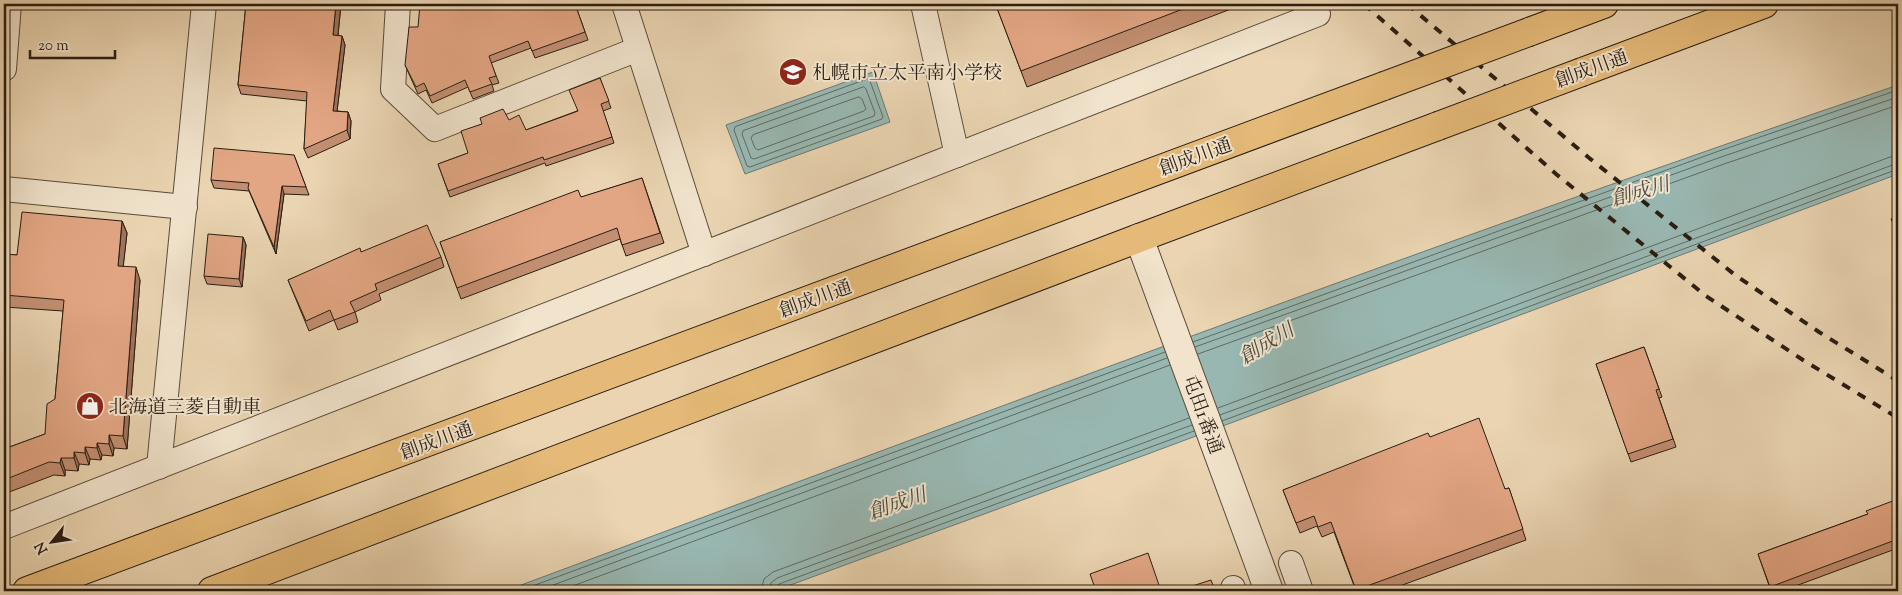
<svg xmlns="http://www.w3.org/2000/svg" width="1902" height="595" font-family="'Sorts Mill Goudy','Noto Serif JP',serif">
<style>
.water{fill:#98b7b1;stroke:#6c7971}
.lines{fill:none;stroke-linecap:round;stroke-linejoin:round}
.shore{stroke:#616a61;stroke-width:1}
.minor-casing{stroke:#5a4b39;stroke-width:26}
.tertiary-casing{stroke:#5a4b39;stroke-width:30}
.trunk-casing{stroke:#2a1d11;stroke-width:30}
.minor{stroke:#f1e3cc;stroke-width:24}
.tertiary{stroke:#f1e3cc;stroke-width:28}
.trunk{stroke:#e5ba78;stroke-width:28}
.rail{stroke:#2a1d11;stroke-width:4;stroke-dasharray:9 9;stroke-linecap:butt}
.trunk-bridge-casing{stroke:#2a1d11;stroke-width:30;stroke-linecap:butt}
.trunk-bridge{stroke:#e5ba78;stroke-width:28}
.wall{fill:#c38f72;stroke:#2a1d11}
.shaded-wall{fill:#9f745c;stroke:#2a1d11}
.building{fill:#e3a684;stroke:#2a1d11}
.labels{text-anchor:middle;stroke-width:4;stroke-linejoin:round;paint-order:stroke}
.street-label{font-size:19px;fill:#2a1d11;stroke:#f1e3cc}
.poi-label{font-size:19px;fill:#2a1d11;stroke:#f1e3cc;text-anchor:start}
.water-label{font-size:20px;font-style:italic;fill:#4b4b41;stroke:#f1e3cc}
</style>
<rect width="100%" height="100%" fill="#ead4b1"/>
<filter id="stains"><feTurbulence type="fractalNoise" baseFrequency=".004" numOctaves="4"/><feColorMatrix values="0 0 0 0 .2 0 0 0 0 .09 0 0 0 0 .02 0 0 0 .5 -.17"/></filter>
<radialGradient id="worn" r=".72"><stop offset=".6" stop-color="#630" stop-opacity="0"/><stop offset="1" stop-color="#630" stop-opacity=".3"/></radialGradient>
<g class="water">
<polygon points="873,72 890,122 745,174 726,125"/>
<path d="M1898,85v89l-761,284 -363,133h-269c463,-172 925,-347 1393,-506z"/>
</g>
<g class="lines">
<g class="shore">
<polygon points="868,79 870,81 883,117 882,119 750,167 747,166 734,130 735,127"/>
<polygon points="864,87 866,89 875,113 874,116 754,159 751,158 742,134 743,131"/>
<polygon points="859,97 862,99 866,109 864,111 758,150 755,148 751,138 753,135"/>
<polyline points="1193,342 1719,151 1898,90"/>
<polyline points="1195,347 1721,157 1898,97"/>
<polyline points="1198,354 1724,164 1898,105"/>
<polyline points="1218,408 1890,157 1898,156"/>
<polyline points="1220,415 1898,163"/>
<polyline points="1222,421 1898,169"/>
<polyline points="519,591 1165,352"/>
<polyline points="537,591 1167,358"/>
<polyline points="559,591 1170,365"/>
<polyline points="761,591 764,579 773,572 1189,418"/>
<polyline points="769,591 771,583 777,578 1192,425"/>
<polyline points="775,591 776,587 779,584 1194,431"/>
</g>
<defs>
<g id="minor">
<polyline points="398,4 393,89 435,129 638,49"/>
<polyline points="624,4 704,254"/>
<polyline points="923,4 957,155"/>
<polyline points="4,69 9,4"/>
<polyline points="4,189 185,207"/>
<polyline points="159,467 204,4"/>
<polyline points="4,527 1318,14"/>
<polyline points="1291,563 1301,591"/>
<polyline points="1233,588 1234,591"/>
</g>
<polyline id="tertiary" points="1139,238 1269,591"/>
<g id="trunk">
<polyline points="1529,32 1604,4"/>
<polyline points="1582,72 1764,4"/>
<polyline points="27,591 1384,86"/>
<polyline points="212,591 1139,238 1438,126"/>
</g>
</defs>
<use href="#minor" class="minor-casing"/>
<use href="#tertiary" class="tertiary-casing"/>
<use href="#trunk" class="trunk-casing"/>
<use href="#minor" class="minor"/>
<use href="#tertiary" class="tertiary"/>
<use href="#trunk" class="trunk"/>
<g class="rail">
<polyline points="1364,4 1556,174 1706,296 1803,360 1898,418"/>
<polyline points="1407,4 1588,157 1735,275 1819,332 1898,381"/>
</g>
<defs>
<g id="trunk-bridge">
<polyline points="1384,86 1529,32"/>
<polyline points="1438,126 1582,72"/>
</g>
</defs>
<use href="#trunk-bridge" class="trunk-bridge-casing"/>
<use href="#trunk-bridge" class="trunk-bridge"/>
</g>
<g class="wall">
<polygon points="246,4 341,4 338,36 342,36 345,45 337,111 348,112 351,121 350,139 308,158 304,149 307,101 241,94 238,85"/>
<polygon points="575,4 588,40 535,58 531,48 491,63 499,83 492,85 494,91 473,99 468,87 432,103 426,90 418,94 405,65"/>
<polygon points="1008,4 1244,4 1027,87 997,8"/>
<polygon points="600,78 611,108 603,111 614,143 546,166 545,163 450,197 438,164 468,153 509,120 526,130 577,111"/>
<polygon points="294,155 309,195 284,194 276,254 249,191 214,188 211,180"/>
<polygon points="642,178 664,243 626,256 620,239 461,299 440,242"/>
<polygon points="122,221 127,233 123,266 140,280 127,449 114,448 113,456 102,455 101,460 90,459 89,465 79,464 78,471 65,470 65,476 54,475 4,494 4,449 45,434 55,399 63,311 4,307 4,254 17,255"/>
<polygon points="243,237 246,245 242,287 207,284 204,276"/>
<polygon points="361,252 441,257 444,267 379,294 381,300 355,312 358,322 338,330 334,320 309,331 288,280"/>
<polygon points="1644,347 1662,397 1659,398 1676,447 1631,462 1596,364"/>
<polygon points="1430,437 1505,489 1509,488 1526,540 1386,591 1356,591 1334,532 1322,537 1317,526 1300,533 1283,490"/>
<polygon points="1898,499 1898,548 1782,591 1771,591 1758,554 1868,514"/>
</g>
<g class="shaded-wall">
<polygon points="336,4 341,4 337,44 333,35"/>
<polygon points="342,36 345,45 336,120 333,111"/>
<polygon points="348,112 351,121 350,139 347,130"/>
<polygon points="282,186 284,194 276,254 274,247"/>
<polygon points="122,221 127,233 122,278 118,266"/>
<polygon points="243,237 246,245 242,287 239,279"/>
<polygon points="136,267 140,280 127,449 123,436"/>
<polygon points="109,435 114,448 113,456 109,444"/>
<polygon points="97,443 102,455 101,460 97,448"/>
<polygon points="85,447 90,459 89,465 85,453"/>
<polygon points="74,452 79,464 78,471 74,458"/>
<polygon points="61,458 65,470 65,476 60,463"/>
</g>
<g class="building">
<polygon points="246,4 336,4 333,35 342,36 333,111 348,112 347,130 304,149 307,92 238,85"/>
<polygon points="420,4 575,4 585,32 532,51 528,41 489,56 496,76 489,78 492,84 470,92 465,80 430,96 424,83 416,87 405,65 409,27 418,27"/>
<polygon points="1008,4 1196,4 1021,71 997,8"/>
<polygon points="600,78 609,101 601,104 612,137 544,160 543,157 448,191 438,164 468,153 461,131 482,124 480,118 503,109 509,120 519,115 526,130 578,111 569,90"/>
<polygon points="214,148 294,155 306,187 282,186 274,247 248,188 249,183 211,180"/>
<polygon points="642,178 660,233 622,245 617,228 457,288 440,242 578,190 581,197"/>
<polygon points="22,212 122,221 118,266 136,267 123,436 109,435 109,444 97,443 97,448 85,447 85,453 74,452 74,458 61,458 60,463 49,462 4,480 4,449 45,434 47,404 55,399 64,300 4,295 4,254 17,255"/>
<polygon points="1898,216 1898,235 1891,219"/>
<polygon points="427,225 441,257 375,284 377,290 350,302 355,312 334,320 330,310 306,321 288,280 360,248 361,252"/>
<polygon points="208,234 243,237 239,279 204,276"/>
<polygon points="1644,347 1659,389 1656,390 1673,439 1628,454 1596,364"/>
<polygon points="1479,418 1505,489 1509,488 1523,529 1356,590 1331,522 1318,527 1314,516 1296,523 1283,490 1428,433 1430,437"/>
<polygon points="1898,499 1898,539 1770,587 1758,554 1868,514 1866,511"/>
<polygon points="1148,553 1161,591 1096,591 1090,574"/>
<polygon points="1211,580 1215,591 1177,591"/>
</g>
<defs>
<symbol id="school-disc" viewBox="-11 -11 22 22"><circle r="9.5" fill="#8f2418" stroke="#f1e3cc"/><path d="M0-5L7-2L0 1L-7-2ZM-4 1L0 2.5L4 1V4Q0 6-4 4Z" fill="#fff"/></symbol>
<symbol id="shop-disc" viewBox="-11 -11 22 22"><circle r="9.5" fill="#8f2418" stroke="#f1e3cc"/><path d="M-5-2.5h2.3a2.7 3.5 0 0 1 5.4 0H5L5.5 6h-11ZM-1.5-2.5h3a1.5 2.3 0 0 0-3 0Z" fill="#fff"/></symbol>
</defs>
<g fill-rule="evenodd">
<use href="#school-disc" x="777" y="56" width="32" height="32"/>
<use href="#shop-disc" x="74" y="390" width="32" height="32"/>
</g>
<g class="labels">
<g class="street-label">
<text transform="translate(1591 68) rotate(-20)" y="7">創成川通</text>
<text transform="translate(1195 156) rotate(-20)" y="7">創成川通</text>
<text transform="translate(815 298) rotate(-20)" y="7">創成川通</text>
<text transform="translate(1204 414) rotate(70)" y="7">屯田1番通</text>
<text transform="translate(436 440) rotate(-20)" y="7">創成川通</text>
</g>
<g class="poi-label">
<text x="812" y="79">札幌市立太平南小学校</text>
<text x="109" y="413">北海道三菱自動車</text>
</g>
<g class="water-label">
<text transform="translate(1640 191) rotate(-16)" y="7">創成川</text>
<text transform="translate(1266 343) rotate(-31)" y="7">創成川</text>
<text transform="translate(897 503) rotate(-19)" y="7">創成川</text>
</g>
</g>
<rect width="1902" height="595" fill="none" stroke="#ead4b1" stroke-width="20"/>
<rect x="5" y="5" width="1892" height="585" fill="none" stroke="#2a1d11" stroke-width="2.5"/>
<rect x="10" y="10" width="1882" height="575" fill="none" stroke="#2a1d11"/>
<g transform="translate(52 542) rotate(240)" stroke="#f1e3cc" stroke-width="4" paint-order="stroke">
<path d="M0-4L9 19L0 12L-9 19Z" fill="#2a1d11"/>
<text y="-8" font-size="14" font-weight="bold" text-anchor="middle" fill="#2a1d11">N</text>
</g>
<path d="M30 50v8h85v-8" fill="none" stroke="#2a1d11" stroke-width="2.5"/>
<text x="38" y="50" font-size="15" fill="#2a1d11" stroke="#f1e3cc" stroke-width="4" paint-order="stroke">20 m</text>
<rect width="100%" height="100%" filter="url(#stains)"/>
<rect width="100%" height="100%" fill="url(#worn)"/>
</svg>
